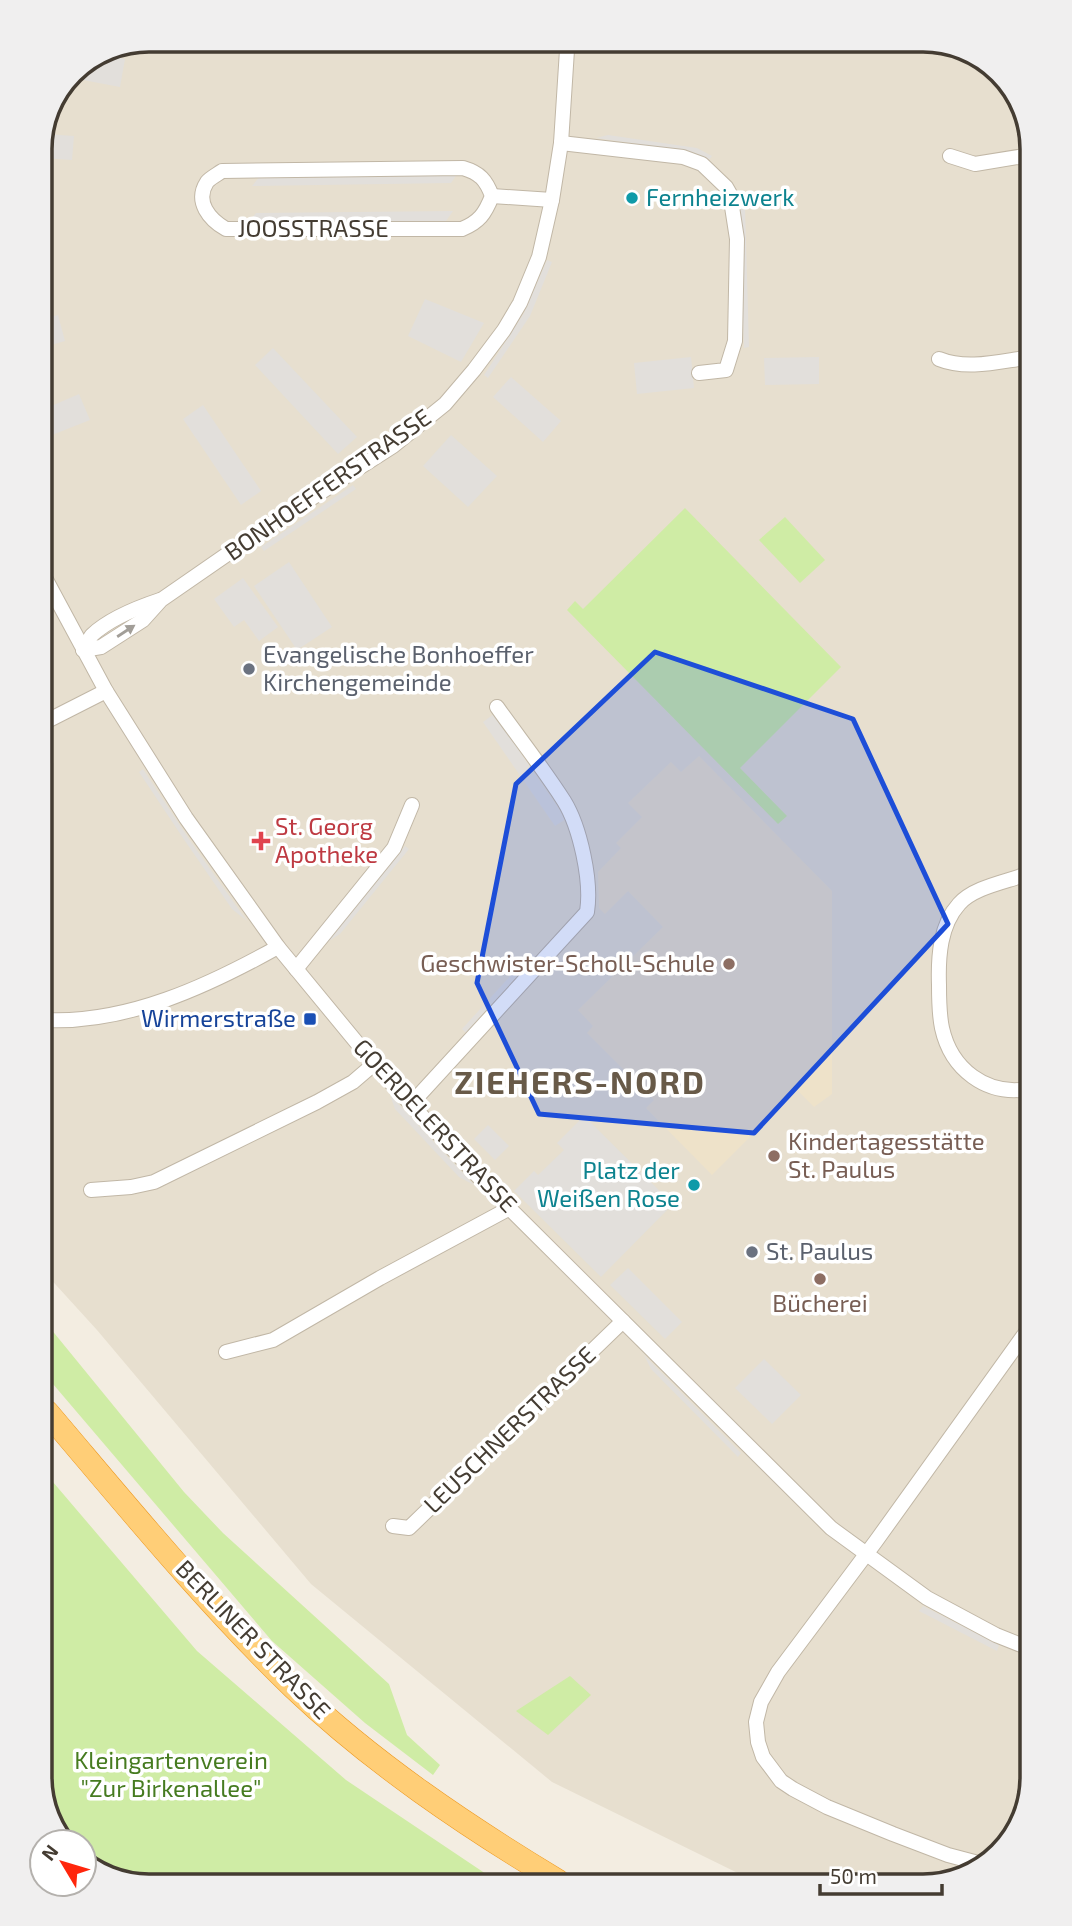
<svg xmlns="http://www.w3.org/2000/svg" width="1072" height="1926" font-family="'Exo 2',sans-serif">
<style>
.residential{fill:#e7dfcf}
.education{fill:#eee2c9}
.green{fill:#cfeca5}
.parking{fill:#e2dfdb}
.lines{fill:none;stroke-linecap:round;stroke-linejoin:round}
.minor-casing{stroke:#c1b7a6;stroke-width:16}
.trunk-casing{stroke:#ed9921;stroke-width:24}
.minor{stroke:#fff;stroke-width:14}
.trunk{stroke:#ffce77;stroke-width:23}
.oneway{fill:#a29e98}
.marked{fill:#1d4ed8;fill-opacity:0.2;stroke:#1d4ed8;stroke-width:5;stroke-linejoin:round}
.culture-dot{fill:#0f9aa8;stroke:#fff;stroke-width:2.5}
.worship-dot{fill:#6b7280;stroke:#fff;stroke-width:2.5}
.health-dot{fill:#e0444e;stroke:#fff;stroke-width:2.5}
.education-dot{fill:#8d6e63;stroke:#fff;stroke-width:2.5}
.transit-dot{fill:#1a4fb4;stroke:#fff;stroke-width:2.5}
.labels{text-anchor:middle;stroke-width:7;stroke-linejoin:round;paint-order:stroke}
.culture-label{font-size:24px;fill:#0d838f;stroke:#fff;text-anchor:start}
.street-label{font-size:24px;fill:#443c32;stroke:#fff}
.worship-label{font-size:24px;fill:#5b616d;stroke:#fff;text-anchor:start}
.health-label{font-size:24px;fill:#be3a42;stroke:#fff;text-anchor:start}
.education-label{font-size:24px;fill:#785e54;stroke:#fff;text-anchor:end}
.transit-label{font-size:24px;fill:#164399;stroke:#fff;text-anchor:end}
.park-label{font-size:24px;fill:#467b20;stroke:#fff}
.district-label{font-size:32px;font-weight:bold;letter-spacing:2px;fill:#685a48;stroke:#fff}
.rim{fill:none;stroke:#443c32;stroke-width:3.5}
</style>
<rect width="100%" height="100%" fill="#f3ede1"/>
<polygon class="residential" points="149,40 930,41 989,63 1023,107 1032,1784 1013,1838 965,1877 750,1879 552,1782 311,1584 97,1330 46,1274 40,142 72,72"/>
<polygon class="education" points="699,756 832,891 832,1094 814,1107 797,1090 712,1175 646,1108 654,1100 587,1033 593,1026 578,1010 663,927 628,891 605,914 599,908 598,872 621,848 616,843 642,817 628,803 671,762 681,772"/>
<g class="green">
<polygon points="685,508 841,667 740,768 787,816 778,824 567,610 575,601 583,609"/>
<polygon points="785,517 825,560 800,583 759,540"/>
<polygon points="46,1323 184,1492 223,1533 389,1684 407,1735 440,1765 433,1775 365,1723 272,1641 47,1377"/>
<polygon points="47,1475 197,1651 346,1780 498,1882 142,1886 88,1867 84,1862 84,1842 68,1842 49,1819"/>
<polygon points="570,1676 591,1695 548,1735 516,1711"/>
</g>
<g class="parking">
<polygon points="764,40 764,50 689,50 689,41"/>
<polygon points="111,56 125,59 120,87 83,80 85,67"/>
<polygon points="44,134 74,136 72,160 41,158 40,142"/>
<polygon points="608,135 697,148 712,156 709,160 686,151 596,138"/>
<polygon points="458,173 451,183 252,186 261,175"/>
<polygon points="739,206 745,206 749,347 744,348"/>
<polygon points="453,211 446,221 247,224 256,213"/>
<polygon points="547,260 552,262 530,316 488,378 484,375 524,313"/>
<polygon points="425,299 484,323 461,362 408,336"/>
<polygon points="58,315 65,341 41,348 41,320"/>
<polygon points="273,348 357,437 338,454 255,365"/>
<polygon points="691,357 694,388 637,394 634,363"/>
<polygon points="819,357 819,384 765,385 764,358"/>
<polygon points="511,377 561,421 543,442 493,397"/>
<polygon points="79,394 90,420 42,439 42,410"/>
<polygon points="203,405 261,491 241,505 183,419"/>
<polygon points="451,435 497,476 468,507 423,466"/>
<polygon points="353,485 356,489 264,551 261,547"/>
<polygon points="289,562 332,627 297,650 254,586"/>
<polygon points="243,578 278,627 259,641 244,620 234,627 214,599"/>
<polygon points="494,714 566,819 555,826 483,722"/>
<polygon points="143,769 189,839 247,921 232,909 185,841 139,772"/>
<polygon points="405,846 409,849 340,934 326,943"/>
<polygon points="531,953 535,957 466,1033 462,1029"/>
<polygon points="390,1095 474,1185 459,1177 395,1109"/>
<polygon points="584,1116 673,1204 601,1277 514,1191 534,1171 538,1175 564,1150 557,1143"/>
<polygon points="488,1125 509,1146 495,1160 474,1139"/>
<polygon points="628,1268 682,1322 665,1339 610,1285"/>
<polygon points="644,1355 741,1453 738,1457 651,1369"/>
<polygon points="764,1359 801,1395 772,1424 735,1388"/>
<polygon points="923,1606 999,1645 997,1651 919,1611"/>
</g>
<g class="lines">
<defs>
<g id="minor">
<polyline points="561,143 683,157 702,164 726,187 730,194 737,239 735,341 726,370 699,373"/>
<polyline points="950,156 975,164 1024,156"/>
<path d="M463,168c17,5 23,12 29,28 -7,18 -13,26 -30,33h-236c-16,-9 -32,-27 -19,-47 3,-4 11,-8 15,-11z"/>
<polyline points="492,196 552,200"/>
<path d="M939,359c27,11 58,3 86,-1"/>
<polyline points="43,574 106,691 186,818 278,947 381,1072 487,1186 831,1528 927,1598 996,1635 1031,1649"/>
<polyline points="83,650 101,647 143,620 161,600 262,530 393,446 445,404 474,370 504,330 520,303 539,257 552,200 561,143 567,50 573,40"/>
<path d="M83,650c3,-5 6,-11 9,-15 17,-16 47,-28 68,-35"/>
<polyline points="43,723 106,691"/>
<path d="M1027,874c-21,8 -53,13 -68,30 -19,21 -21,53 -20,81 0,14 0,29 3,43 9,41 44,68 86,61"/>
<polyline points="296,969 394,848 412,805"/>
<path d="M45,1020c82,4 163,-34 233,-73"/>
<path d="M411,1104l176,-192c5,-31 -7,-85 -23,-111 -21,-33 -45,-63 -67,-94"/>
<polyline points="91,1190 131,1187 154,1182 317,1102 353,1082 374,1064"/>
<polyline points="226,1352 273,1340 380,1278 510,1208"/>
<polyline points="393,1526 409,1528 623,1321"/>
<polyline points="982,1864 948,1855 893,1834 827,1807 793,1789 781,1781 763,1757 758,1742 756,1722 761,1702 778,1672 876,1541 1029,1328"/>
</g>
<path id="trunk" d="M47,1412c80,94 158,190 247,276 79,75 171,137 264,193"/>
</defs>
<use href="#minor" class="minor-casing"/>
<use href="#trunk" class="trunk-casing"/>
<use href="#minor" class="minor"/>
<use href="#trunk" class="trunk"/>
</g>
<defs><path id="oneway-solid" d="M-6-.8H1V-3.2L6.5 0L1 3.2V.8H-6Z" transform="scale(1.75)"/></defs>
<use class="oneway" href="#oneway-solid" transform="translate(126 631) rotate(-33)"/>
<path class="marked" d="M655,652l198,67 95,205 -194,209 -215,-19 -62,-131 39,-199z"/>
<g class="culture-dot">
<circle cx="632" cy="198" r="7"/>
<circle cx="694" cy="1185" r="7"/>
</g>
<g class="worship-dot">
<circle cx="249" cy="669" r="7"/>
<circle cx="752" cy="1252" r="7"/>
</g>
<path class="health-dot" d="M257.5 830.5h7v7h7v7h-7v7h-7v-7h-7v-7h7z"/>
<g class="education-dot">
<circle cx="729" cy="964" r="7"/>
<circle cx="774" cy="1156" r="7"/>
<circle cx="820" cy="1279" r="7"/>
</g>
<rect class="transit-dot" x="303" y="1012" width="14" height="14" rx="3.5"/>
<g class="labels">
<g class="culture-label">
<text x="646" y="206">Fernheizwerk</text>
<text x="680" y="1179" text-anchor="end">Platz der<tspan x="680" dy="28">Weißen Rose</tspan></text>
</g>
<g class="street-label">
<text x="313" y="237">JOOSSTRASSE</text>
<text transform="translate(328 485) rotate(-35)" y="8">BONHOEFFERSTRASSE</text>
<text transform="translate(435 1126) rotate(47)" y="8">GOERDELERSTRASSE</text>
<text transform="translate(510 1430) rotate(-44)" y="8">LEUSCHNERSTRASSE</text>
<text transform="translate(253 1640) rotate(46)" y="8">BERLINER STRASSE</text>
</g>
<g class="worship-label">
<text x="263" y="663">Evangelische Bonhoeffer<tspan x="263" dy="28">Kirchengemeinde</tspan></text>
<text x="766" y="1260">St. Paulus</text>
</g>
<g class="health-label">
<text x="275" y="835">St. Georg<tspan x="275" dy="28">Apotheke</tspan></text>
</g>
<g class="education-label">
<text x="715" y="972">Geschwister-Scholl-Schule</text>
<text x="788" y="1150" text-anchor="start">Kindertagesstätte<tspan x="788" dy="28">St. Paulus</tspan></text>
<text x="820" y="1312" text-anchor="middle">Bücherei</text>
</g>
<g class="transit-label">
<text x="296" y="1027">Wirmerstraße</text>
</g>
<g class="park-label">
<text x="171" y="1769">Kleingartenverein<tspan x="171" dy="28">"Zur Birkenallee"</tspan></text>
</g>
<g class="district-label">
<text x="580" y="1094">ZIEHERS-NORD</text>
</g>
</g>
<path d="M0 0H1072V1926H0ZM149 52H923A97 97 0 0 1 1020 149V1777A97 97 0 0 1 923 1874H149A97 97 0 0 1 52 1777V149A97 97 0 0 1 149 52Z" fill="#f0efef" fill-rule="evenodd"/>
<path class="rim" d="M149 52H923A97 97 0 0 1 1020 149V1777A97 97 0 0 1 923 1874H149A97 97 0 0 1 52 1777V149A97 97 0 0 1 149 52Z"/>
<g transform="translate(63 1863) rotate(308)"><circle r="33" fill="#ffffff" stroke="#b4b1ad" stroke-width="2"/>
<path d="M0-5L12 26L0 18L-12 26Z" fill="#ff260c"/>
<text y="-10" font-size="19" font-weight="bold" text-anchor="middle" fill="#443c32">N</text>
</g>
<path d="M820 1884v10h122v-10" fill="none" stroke="#443c32" stroke-width="3.5"/>
<text x="830" y="1884" font-size="21" fill="#443c32" stroke="#ffffff" stroke-width="5" paint-order="stroke">50 m</text>
</svg>
